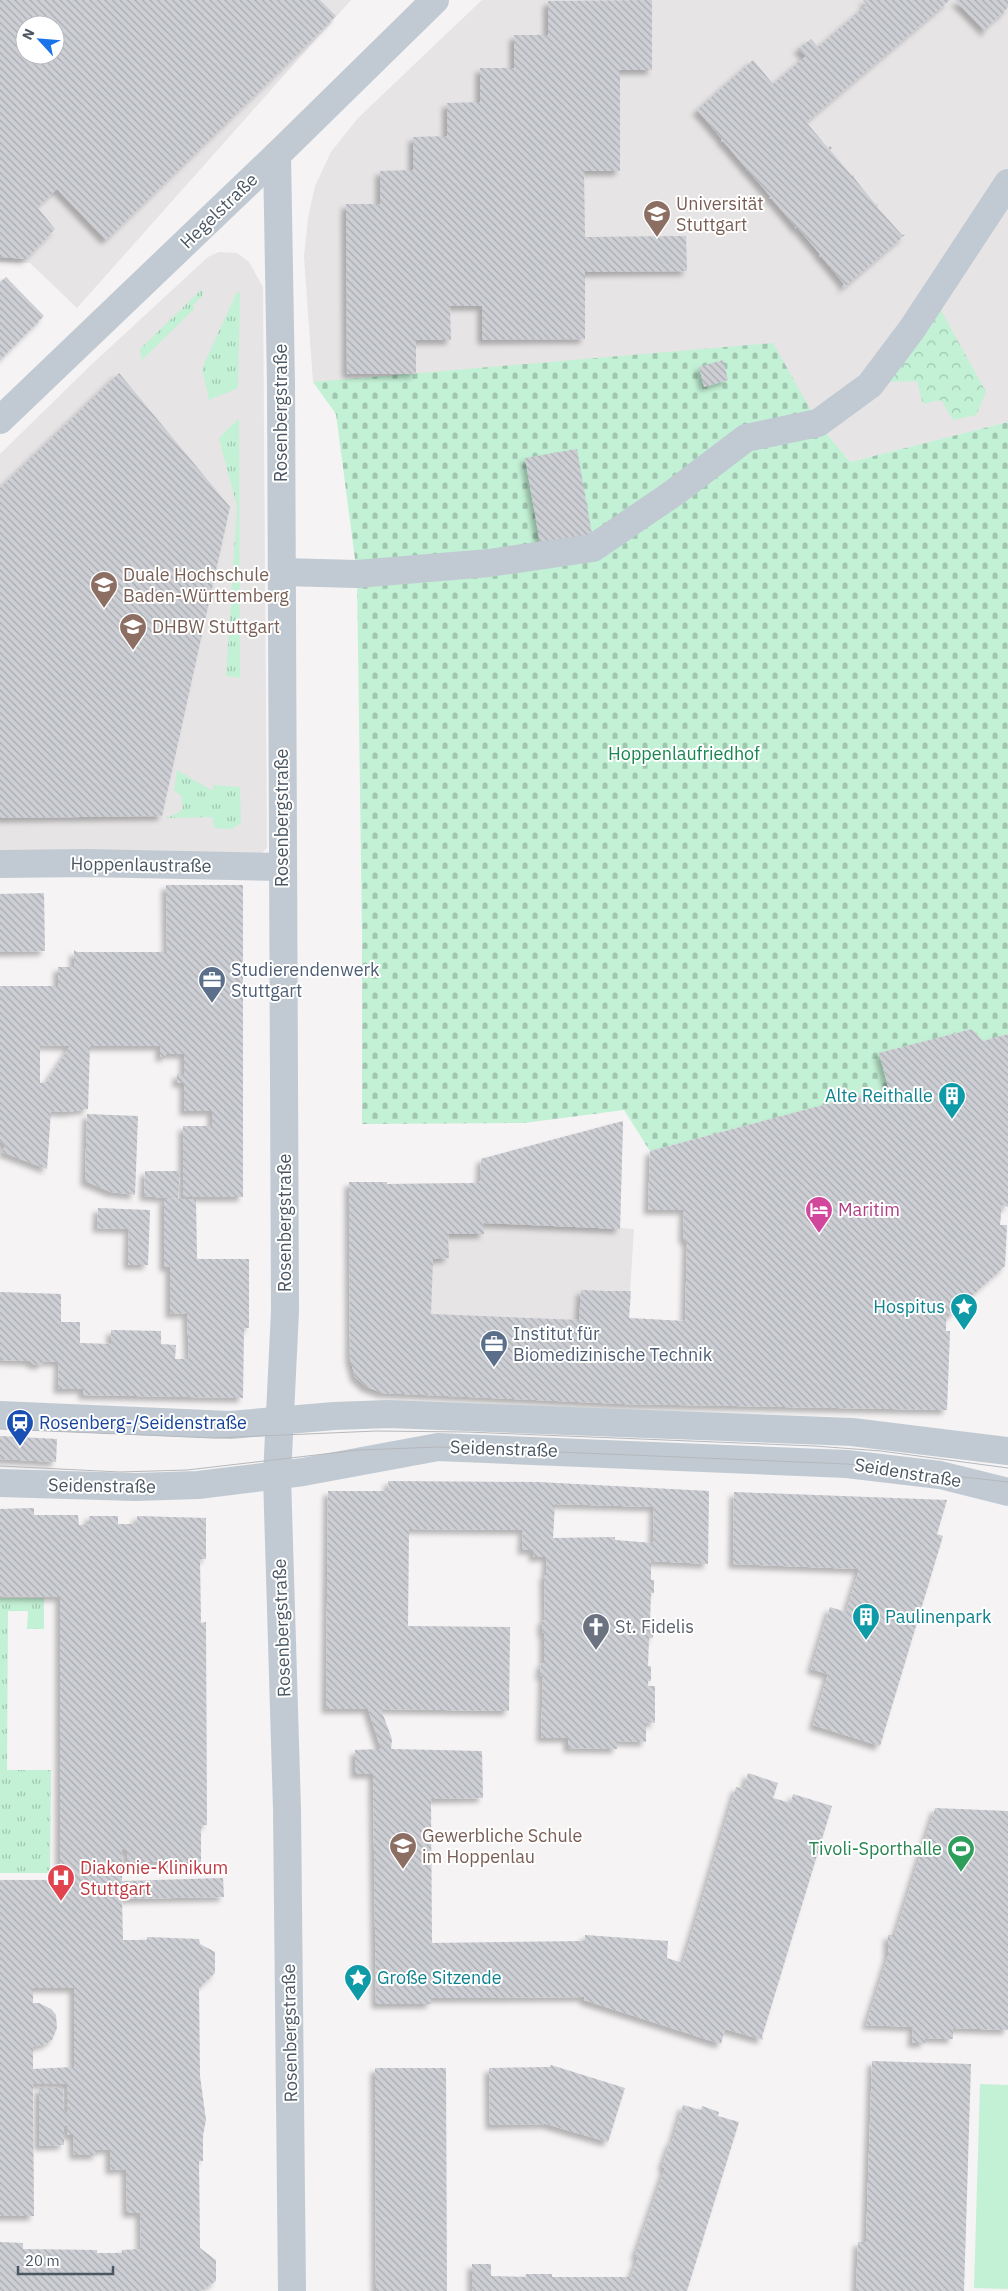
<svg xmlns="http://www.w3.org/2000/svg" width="1008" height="2291" font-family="'IBM Plex Sans',sans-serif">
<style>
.education{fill:#e6e4e5;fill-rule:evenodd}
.grass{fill:url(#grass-tufts)}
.cemetery{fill:url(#cemetery-stones)}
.park{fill:url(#park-crowns)}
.pitch{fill:#c3f1d5}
.building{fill:url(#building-back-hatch);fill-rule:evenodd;filter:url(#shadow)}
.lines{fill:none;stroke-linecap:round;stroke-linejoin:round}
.minor{stroke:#c1cad2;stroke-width:28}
.tram{stroke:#b5b8bd;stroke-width:1}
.labels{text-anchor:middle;stroke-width:4;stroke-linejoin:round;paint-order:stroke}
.education-label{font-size:18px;fill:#785e54;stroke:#fff;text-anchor:start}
.street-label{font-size:18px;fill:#4a5661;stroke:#fff}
.park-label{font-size:18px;fill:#17864f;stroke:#fff}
.service-label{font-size:18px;fill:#4e5e75;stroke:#fff;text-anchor:start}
.culture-label{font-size:18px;fill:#0d838f;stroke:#fff;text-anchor:end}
.hotel-label{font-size:18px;fill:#b23c85;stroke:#fff;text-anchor:start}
.transit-label{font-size:18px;fill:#164399;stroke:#fff;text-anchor:start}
.worship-label{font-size:18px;fill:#5b616d;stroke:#fff;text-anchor:start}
.leisure-label{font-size:18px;fill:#27864d;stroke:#fff;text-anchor:end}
.health-label{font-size:18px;fill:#be3a42;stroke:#fff;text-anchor:start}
</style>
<defs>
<pattern id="grass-tufts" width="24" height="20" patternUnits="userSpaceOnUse" patternTransform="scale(1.25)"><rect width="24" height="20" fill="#c3f1d5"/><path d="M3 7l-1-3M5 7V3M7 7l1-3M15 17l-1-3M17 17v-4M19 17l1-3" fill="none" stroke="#a0c6b0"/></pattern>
<pattern id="cemetery-stones" width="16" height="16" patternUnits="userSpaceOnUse" patternTransform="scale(1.25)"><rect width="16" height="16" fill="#c3f1d5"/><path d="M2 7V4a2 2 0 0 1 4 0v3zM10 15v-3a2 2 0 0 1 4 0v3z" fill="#a0c6b0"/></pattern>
<pattern id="park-crowns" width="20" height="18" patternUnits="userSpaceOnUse" patternTransform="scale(1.25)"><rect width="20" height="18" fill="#c3f1d5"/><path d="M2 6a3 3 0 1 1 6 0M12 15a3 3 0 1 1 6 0" fill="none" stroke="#a0c6b0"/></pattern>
<pattern id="building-back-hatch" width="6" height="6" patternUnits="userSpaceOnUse" patternTransform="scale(1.25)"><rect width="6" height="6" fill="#cdcfd5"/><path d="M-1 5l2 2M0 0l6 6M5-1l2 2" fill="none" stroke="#a8abb0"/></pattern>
<filter id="shadow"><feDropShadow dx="-4.5" dy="4.5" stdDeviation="2.5" flood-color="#0004"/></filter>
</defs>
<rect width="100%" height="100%" fill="#f5f3f3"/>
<g class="education">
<path d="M0,0h351l-274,308 -47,-45 -30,-1zM25,25h30v30h-30z"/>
<polygon points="482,0 1008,0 1008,422 850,462 818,423 313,382 304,257 308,218 315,186 331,152 358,118"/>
<polygon points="219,252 237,253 249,262 263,287 267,848 260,855 0,857 0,454 91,365 208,257"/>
<polygon points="623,1121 620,1228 634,1229 623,1404 382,1393 372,1391 359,1383 351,1368 350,1359 349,1182 387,1182 387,1184 476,1183 480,1181 481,1159"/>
</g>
<g class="grass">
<polygon points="202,289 203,295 193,305 194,309 142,360 140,349"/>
<polygon points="237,292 240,293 238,388 209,400 202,368"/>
<polygon points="239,418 240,678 226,676 237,507 219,438"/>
<polygon points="177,770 213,791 213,785 240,787 241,823 232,829 214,828 212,817 165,818 178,813 183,808 181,796 174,790"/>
<polygon points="0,1598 44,1598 44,1629 27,1629 28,1611 8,1611 7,1770 51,1770 50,1873 0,1873"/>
</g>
<polygon class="cemetery" points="773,343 818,423 850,462 1008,422 1008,1034 983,1041 972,1029 880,1053 889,1090 881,1093 880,1090 650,1151 624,1110 524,1123 362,1124 362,934 357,574 336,414 313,382"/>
<polygon class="park" points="938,305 986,392 976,415 953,420 941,400 923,404 917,381 883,382"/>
<polygon class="pitch" points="980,2084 1008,2085 1008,2289 974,2288"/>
<g class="building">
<path d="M0,0h320l16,16 -230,224 -49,-51 -20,18 18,22 -29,30 -26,-2zM25,25h30v30h-30z"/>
<polygon points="652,0 652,70 620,70 620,171 584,171 585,237 686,236 687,271 585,272 585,339 482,340 482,306 450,306 451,340 416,340 416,374 347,374 346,204 380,204 380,171 413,170 413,137 447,136 447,103 480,102 480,68 514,68 514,35 548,35 548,1"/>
<polygon points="863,0 950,0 806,122 828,148 830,146 832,148 830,150 852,176 854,175 854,178 876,205 878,203 877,207 902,235 906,234 842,289 844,284 821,256 819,258 820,254 797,227 795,229 795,226 772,199 769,198 771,197 747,169 746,171 746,168 723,141 721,142 722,139 698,111 695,112 753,60 773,84 806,56 798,49 811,39 818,47 867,5"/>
<polygon points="955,0 1008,0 1008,7 1003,12 1003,15 1001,14 987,27 988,29 986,32"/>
<polygon points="6,277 44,316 0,360 0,282"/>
<polygon points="723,360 728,380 704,387 699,367"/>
<polygon points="119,373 230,507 162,816 0,818 0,488"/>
<polygon points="577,449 593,540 541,548 525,458"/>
<path d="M166,885h77v312h-60v-71h29v-15h-28v-28h-7v-9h7v-20h-18v3h-6v-11h-70l-2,63 -21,3 -16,-1 -4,58 -45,-17 4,-7 -6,-4v-155h58v-19h16v-17l3,2h90zM40,1045l30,1 -24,37h-6z"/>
<polygon points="44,893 45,951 0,952 0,894"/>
<polygon points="972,1029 983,1041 1008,1034 1008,1207 1002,1205 1000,1225 1007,1225 1005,1266 946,1319 946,1331 950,1331 947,1410 623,1404 382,1393 366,1387 355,1377 350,1359 349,1182 387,1182 387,1184 476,1183 480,1181 481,1159 623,1121 620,1229 484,1223 484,1234 448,1234 449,1258 433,1259 431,1314 579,1320 581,1290 606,1291 631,1291 629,1318 685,1321 687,1243 683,1237 684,1210 648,1210 650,1151 880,1090 881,1093 889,1090 879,1053"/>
<polygon points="87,1114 138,1116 135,1195 111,1192 85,1181"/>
<polygon points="145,1171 180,1171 178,1199 196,1199 197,1259 249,1259 249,1328 244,1328 243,1398 83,1395 83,1389 58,1389 59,1362 44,1361 41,1365 33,1364 30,1361 0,1360 0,1292 61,1294 61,1322 80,1322 80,1343 111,1344 111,1330 161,1331 161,1344 176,1345 175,1359 189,1359 187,1313 170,1314 170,1267 164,1267 164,1199 178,1199 144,1196"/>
<polygon points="98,1208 150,1210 148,1265 128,1265 129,1229 97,1228"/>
<polygon points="0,1436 57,1439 56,1462 0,1459"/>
<path d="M388,1481l150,1 171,9 -1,73 -57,-3v19h3v13h-3l-1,30h3v15h-4l-1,28h3v15h-3v5h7v37l-9,-1v20l-29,-1v8l-49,-1v-10h-27l2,-62h-3l1,-13h3v-30h-2v-13h3l-1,-45h2l1,-18h-14v-7h-11l1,-20 -114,-1 -1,97 102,1 -1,84 -128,-2 11,30 -1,10 91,2 1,47 -52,1 1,144 153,-2v-6l83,6 -1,17 16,5 53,-176 8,2 4,-16 30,10 -5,15 18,5 2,-9 39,12 -70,231 1,3 -38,-11 -4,15 -137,-44v-3l-153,1v6h-55l-3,-230h-18v-24l26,-1 -13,-40h-42l2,-218h61zM555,1504l99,3 -1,36 -38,-3v-3l-62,1z"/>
<polygon points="734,1492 947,1500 937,1534 943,1536 880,1746 813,1725 828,1674 811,1669 830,1607 846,1612 859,1569 733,1564"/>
<path d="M34,1508v7h44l1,10 10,-1v-8h29v8h19v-8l69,2v41h-6l1,64 5,-1 1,203h-6v37h-74v-12h-5v31l101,-3 1,19 -102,2 1,41h24v-3l52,2 1,5 15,8v21l-16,15 1,88 6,44 -3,15v26h-4l1,87 16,12v21l-15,10h-201v-49l23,1v6l74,1v3h25v-3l19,-1 -1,-36h-13l-1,-44 -16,1v-21l-13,1v5h-23l-1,-20h-6v-9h-3v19l-25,1v-58h24l1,24h3v-28h-34l1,132h-34v-336h60v-283l-60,-1v-87zM33,1988h41v79l-41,2v-22l13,-3 6,-4 5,-12 -1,-13 -5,-6 -12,-6h-6z"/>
<polygon points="935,1808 1008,1811 1008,2030 953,2028 953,2039 925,2038 925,2043 912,2043 913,2027 866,2025 888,1956 888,1935 895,1935"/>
<polygon points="872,2061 971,2064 964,2291 856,2291 858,2242 866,2242"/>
<polygon points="551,2065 625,2088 608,2142 546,2124 490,2125 489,2068 550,2067"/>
<polygon points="375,2068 446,2068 447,2291 376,2291"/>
<polygon points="683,2105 701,2110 702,2106 719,2112 718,2116 739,2122 687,2291 472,2291 472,2264 491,2264 491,2276 526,2277 526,2274 552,2274 552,2277 631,2277 638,2257 635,2256 665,2168 662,2167 670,2142 672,2142"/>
</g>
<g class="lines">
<g class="minor">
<polyline points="277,155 281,385 285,1311 277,1476 287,1809 292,2291"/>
<polyline points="0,420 277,155 435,0"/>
<polyline points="282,572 357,574 489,563 593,548 675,492 746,438 818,423 870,385 912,329 1008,183"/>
<polyline points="0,864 85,863 282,867"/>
<polyline points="0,1415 230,1425 334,1416 389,1414 852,1432 1008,1451"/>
<polyline points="0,1483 135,1487 198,1485 303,1472 438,1447 847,1464 940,1475 1008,1492"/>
</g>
<g class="tram">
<polyline points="0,1429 214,1438 376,1431 466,1432 815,1446 881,1451 1008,1468"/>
<polyline points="0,1466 120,1472 187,1470 359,1450 438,1447 847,1464 1008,1482"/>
</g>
</g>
<defs>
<symbol id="university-pin" viewBox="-11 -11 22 30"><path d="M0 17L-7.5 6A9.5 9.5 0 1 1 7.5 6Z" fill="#8d6e63" stroke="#fff"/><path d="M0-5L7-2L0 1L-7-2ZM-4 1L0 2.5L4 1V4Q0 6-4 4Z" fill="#fff"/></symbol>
<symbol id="office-pin" viewBox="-11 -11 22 30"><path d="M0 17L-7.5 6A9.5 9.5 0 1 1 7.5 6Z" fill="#5c6f8a" stroke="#fff"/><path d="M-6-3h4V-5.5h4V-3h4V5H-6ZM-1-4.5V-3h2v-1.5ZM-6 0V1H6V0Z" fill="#fff"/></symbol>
<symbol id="building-pin" viewBox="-11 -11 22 30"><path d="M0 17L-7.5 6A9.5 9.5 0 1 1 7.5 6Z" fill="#0f9aa8" stroke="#fff"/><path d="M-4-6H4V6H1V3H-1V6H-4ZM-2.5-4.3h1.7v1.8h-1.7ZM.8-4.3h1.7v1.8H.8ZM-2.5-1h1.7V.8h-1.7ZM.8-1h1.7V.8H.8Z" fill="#fff"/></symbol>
<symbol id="hotel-pin" viewBox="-11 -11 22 30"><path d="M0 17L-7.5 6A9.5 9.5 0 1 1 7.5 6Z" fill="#d1479c" stroke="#fff"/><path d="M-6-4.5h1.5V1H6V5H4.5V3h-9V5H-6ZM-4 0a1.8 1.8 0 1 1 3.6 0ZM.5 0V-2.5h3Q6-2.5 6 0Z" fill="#fff"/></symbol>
<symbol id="sight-pin" viewBox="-11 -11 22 30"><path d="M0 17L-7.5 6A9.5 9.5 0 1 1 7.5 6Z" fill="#0f9aa8" stroke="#fff"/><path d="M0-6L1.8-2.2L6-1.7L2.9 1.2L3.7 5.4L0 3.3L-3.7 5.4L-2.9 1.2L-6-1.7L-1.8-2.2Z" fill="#fff"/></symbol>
<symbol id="station-pin" viewBox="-11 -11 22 30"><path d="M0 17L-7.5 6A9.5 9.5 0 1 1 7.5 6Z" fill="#1a4fb4" stroke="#fff"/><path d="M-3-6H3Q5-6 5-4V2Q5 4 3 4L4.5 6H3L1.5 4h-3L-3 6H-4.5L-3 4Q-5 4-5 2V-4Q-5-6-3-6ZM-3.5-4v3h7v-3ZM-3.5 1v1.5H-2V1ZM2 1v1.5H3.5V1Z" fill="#fff"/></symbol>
<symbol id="church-pin" viewBox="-11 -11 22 30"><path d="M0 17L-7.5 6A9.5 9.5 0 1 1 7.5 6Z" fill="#6b7280" stroke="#fff"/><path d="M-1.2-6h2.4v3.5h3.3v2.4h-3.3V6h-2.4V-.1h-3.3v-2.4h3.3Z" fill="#fff"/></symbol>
<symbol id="school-pin" viewBox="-11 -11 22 30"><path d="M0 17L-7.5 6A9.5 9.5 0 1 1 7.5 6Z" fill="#8d6e63" stroke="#fff"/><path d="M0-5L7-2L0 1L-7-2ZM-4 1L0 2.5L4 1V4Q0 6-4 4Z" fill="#fff"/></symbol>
<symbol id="stadium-pin" viewBox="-11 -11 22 30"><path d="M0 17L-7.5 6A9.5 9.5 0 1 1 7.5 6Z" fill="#2e9e5b" stroke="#fff"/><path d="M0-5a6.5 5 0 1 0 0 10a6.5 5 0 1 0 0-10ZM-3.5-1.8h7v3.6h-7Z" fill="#fff"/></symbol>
<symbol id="hospital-pin" viewBox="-11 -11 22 30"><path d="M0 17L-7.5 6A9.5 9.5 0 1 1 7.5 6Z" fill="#e0444e" stroke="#fff"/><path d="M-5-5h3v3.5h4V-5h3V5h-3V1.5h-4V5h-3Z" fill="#fff"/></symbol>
</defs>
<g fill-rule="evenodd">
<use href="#university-pin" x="641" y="198" width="32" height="43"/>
<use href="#university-pin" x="88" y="569" width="32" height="43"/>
<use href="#university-pin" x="117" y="611" width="32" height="43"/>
<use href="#office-pin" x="196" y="964" width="32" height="43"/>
<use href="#building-pin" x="936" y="1080" width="32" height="43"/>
<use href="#hotel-pin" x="803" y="1194" width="32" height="43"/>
<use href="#sight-pin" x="948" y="1291" width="32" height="43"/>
<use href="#office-pin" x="478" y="1328" width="32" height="43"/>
<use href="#station-pin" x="4" y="1407" width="32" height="43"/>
<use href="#building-pin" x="850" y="1601" width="32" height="43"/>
<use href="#church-pin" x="580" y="1611" width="32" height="43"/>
<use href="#school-pin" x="387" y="1830" width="32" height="43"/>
<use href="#stadium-pin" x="945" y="1833" width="32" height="43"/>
<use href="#hospital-pin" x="45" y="1862" width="32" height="43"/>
<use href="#sight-pin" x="342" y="1962" width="32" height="43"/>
</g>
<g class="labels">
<g class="education-label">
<text x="676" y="210">Universität<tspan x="676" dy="21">Stuttgart</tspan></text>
<text x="123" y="581">Duale Hochschule<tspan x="123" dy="21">Baden-Württemberg</tspan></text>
<text x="152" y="633">DHBW Stuttgart</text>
<text x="422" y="1842">Gewerbliche Schule<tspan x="422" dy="21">im Hoppenlau</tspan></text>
</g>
<g class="street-label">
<text transform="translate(219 211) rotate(-44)" y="6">Hegelstraße</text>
<text transform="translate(281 413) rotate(-90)" y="6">Rosenbergstraße</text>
<text transform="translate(282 818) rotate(-90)" y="6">Rosenbergstraße</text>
<text transform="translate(141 865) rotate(1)" y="6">Hoppenlaustraße</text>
<text transform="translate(285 1223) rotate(-90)" y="6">Rosenbergstraße</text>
<text transform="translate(504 1449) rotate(2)" y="6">Seidenstraße</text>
<text transform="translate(908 1473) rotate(9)" y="6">Seidenstraße</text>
<text transform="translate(102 1486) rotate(1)" y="6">Seidenstraße</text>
<text transform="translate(282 1628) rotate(-92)" y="6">Rosenbergstraße</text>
<text transform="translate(290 2033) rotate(-91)" y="6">Rosenbergstraße</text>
</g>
<g class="park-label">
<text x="684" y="760">Hoppenlaufriedhof</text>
</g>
<g class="service-label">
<text x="231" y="976">Studierendenwerk<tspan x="231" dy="21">Stuttgart</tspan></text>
<text x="513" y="1340">Institut für<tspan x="513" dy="21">Biomedizinische Technik</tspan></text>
</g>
<g class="culture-label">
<text x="933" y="1102">Alte Reithalle</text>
<text x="945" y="1313">Hospitus</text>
<text x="885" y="1623" text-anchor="start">Paulinenpark</text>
<text x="377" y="1984" text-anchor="start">Große Sitzende</text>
</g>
<g class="hotel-label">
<text x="838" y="1216">Maritim</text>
</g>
<g class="transit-label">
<text x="39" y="1429">Rosenberg-/Seidenstraße</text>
</g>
<g class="worship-label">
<text x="615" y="1633">St. Fidelis</text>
</g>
<g class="leisure-label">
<text x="942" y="1855">Tivoli-Sporthalle</text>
</g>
<g class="health-label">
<text x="80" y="1874">Diakonie-Klinikum<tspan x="80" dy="21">Stuttgart</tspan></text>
</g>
</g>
<g transform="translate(40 40) rotate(296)"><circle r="24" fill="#ffffff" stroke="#b7bbc0"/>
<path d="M0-4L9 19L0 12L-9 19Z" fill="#1a73e8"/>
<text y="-8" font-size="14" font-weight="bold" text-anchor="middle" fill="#4a5661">N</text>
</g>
<path d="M18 2266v8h95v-8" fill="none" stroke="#4a5661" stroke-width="2.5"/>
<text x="25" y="2266" font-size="15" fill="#4a5661" stroke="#ffffff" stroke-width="4" paint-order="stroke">20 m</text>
</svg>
